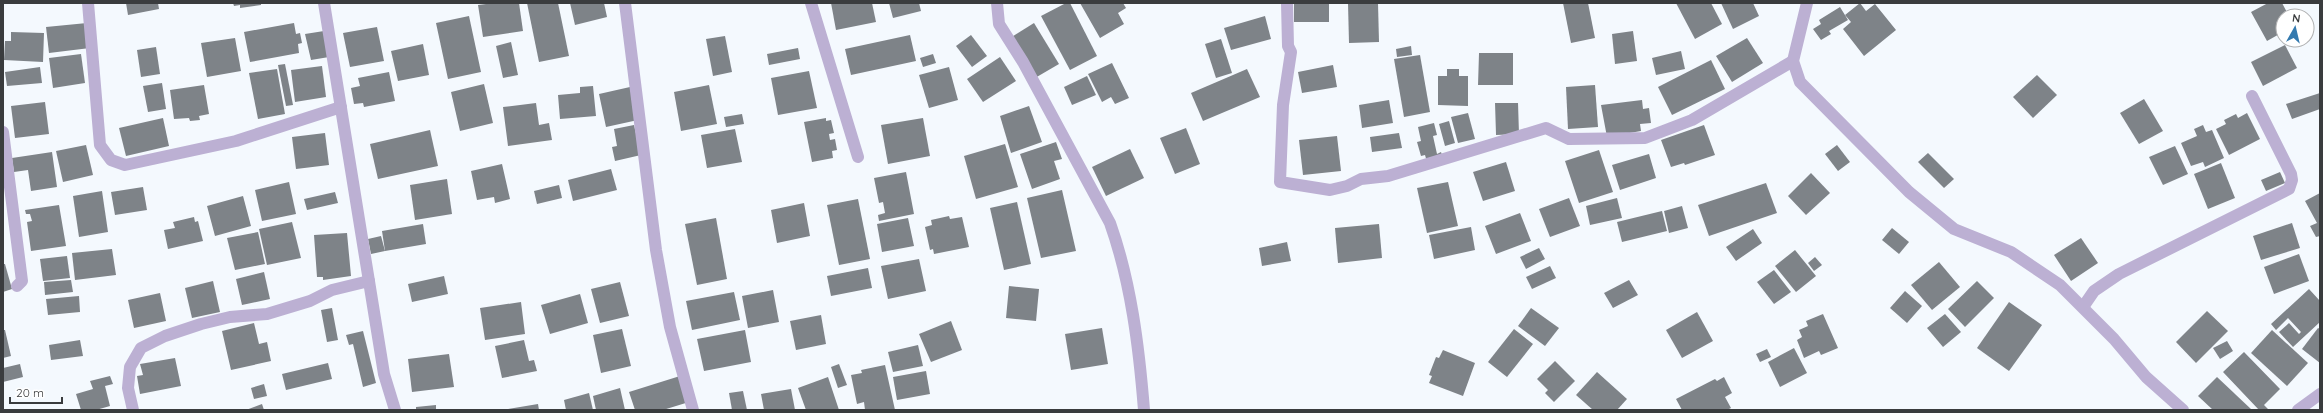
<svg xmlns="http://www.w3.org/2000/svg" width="2323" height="413" font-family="Quicksand,sans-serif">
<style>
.building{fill:#7e8388}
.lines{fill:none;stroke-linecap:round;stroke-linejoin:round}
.minor{stroke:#bcb0d3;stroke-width:12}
</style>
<rect width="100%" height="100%" fill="#f4f9fe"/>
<g class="building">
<polygon points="126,3 158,3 159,9 128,15"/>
<polygon points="233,3 261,3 261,5 240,8 240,5 234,6"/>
<polygon points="494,3 519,3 523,31 483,37 478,5"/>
<polygon points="527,3 558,3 569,56 539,62"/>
<polygon points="570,3 604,3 607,17 575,25"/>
<polygon points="831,3 872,3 876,22 836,30"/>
<polygon points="889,3 919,3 921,11 893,18"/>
<polygon points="1066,3 1070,3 1097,56 1070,70 1041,16"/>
<polygon points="1080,3 1123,3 1126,8 1118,13 1124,24 1100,38"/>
<rect x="1294" y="3" width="35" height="19"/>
<polygon points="1348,3 1378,3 1379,42 1349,43"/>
<polygon points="1563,3 1588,3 1595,38 1571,43"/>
<polygon points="1676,3 1711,3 1722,24 1695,39"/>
<polygon points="1721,3 1753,3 1759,16 1733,29"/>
<polygon points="1860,3 1866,11 1875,4 1896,30 1864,56 1843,29 1851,22 1845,15"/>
<polygon points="2268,3 2282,3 2289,16 2283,16 2283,32 2267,41 2251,12"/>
<polygon points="1840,7 1848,20 1829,31 1831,34 1821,40 1813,29 1821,24 1819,20"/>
<polygon points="469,16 481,72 448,79 436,23"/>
<polygon points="1265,16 1271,39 1231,50 1224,28"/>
<polygon points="87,23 90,48 49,53 46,27"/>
<polygon points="294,23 296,34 300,33 302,43 298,44 299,53 250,62 244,32"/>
<polygon points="1034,23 1059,64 1035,78 1010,38"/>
<polygon points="377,27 384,61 350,67 343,33"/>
<polygon points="324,31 329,57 311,60 305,34"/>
<polygon points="1633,31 1637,61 1615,64 1612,34"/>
<polygon points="11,32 44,33 43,62 4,60 5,41 11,41"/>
<polygon points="910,35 916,61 851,75 845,49"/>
<polygon points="971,35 987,56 972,67 956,46"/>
<polygon points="725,36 732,72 713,76 706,39"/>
<polygon points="235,38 241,71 207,77 201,43"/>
<polygon points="1747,38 1763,63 1732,82 1716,56"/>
<polygon points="1221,39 1232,73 1216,78 1205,44"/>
<polygon points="511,42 518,75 503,78 496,46"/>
<polygon points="423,44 429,75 398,81 391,51"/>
<polygon points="2285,45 2297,68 2263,86 2251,62"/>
<polygon points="1411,46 1412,55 1397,57 1396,49"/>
<polygon points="156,47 160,74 141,77 137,50"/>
<polygon points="798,48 800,59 769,65 767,54"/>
<polygon points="1681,51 1685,69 1656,75 1652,58"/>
<polygon points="1479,53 1513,53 1513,85 1478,85"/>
<polygon points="81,54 85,83 53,88 49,58"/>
<polygon points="933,54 936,63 923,67 920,58"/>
<polygon points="1420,55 1430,112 1404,117 1394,59"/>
<polygon points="1000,57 1016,81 983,102 967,79"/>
<polygon points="1711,60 1725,89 1672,115 1658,87"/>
<polygon points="1112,63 1129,98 1115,104 1111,97 1102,102 1088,74"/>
<polygon points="285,64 293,105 286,106 278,65"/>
<polygon points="1333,65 1337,87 1302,93 1298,72"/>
<polygon points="322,66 326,97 295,102 291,70"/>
<polygon points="40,67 42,83 7,86 5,72"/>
<polygon points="949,67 958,100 929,108 919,75"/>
<polygon points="277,69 285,114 258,119 249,73"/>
<polygon points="1247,69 1260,97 1203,121 1191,93"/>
<polygon points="1447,69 1459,69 1459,76 1468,76 1468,106 1438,105 1438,76 1447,76"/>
<polygon points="809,71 817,108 778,115 771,78"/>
<polygon points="389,72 395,101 364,107 363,103 354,104 351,88 360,86 358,78"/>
<polygon points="2037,75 2057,95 2033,118 2013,97"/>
<polygon points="1087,76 1096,95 1072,105 1064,87"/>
<polygon points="162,83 166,109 148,112 143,86"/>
<polygon points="484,84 493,123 460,131 451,92"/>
<polygon points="204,85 209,114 199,116 200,120 190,121 189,118 174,119 170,90"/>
<polygon points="709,85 717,124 681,131 674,92"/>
<polygon points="1595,85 1598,127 1568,129 1566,87"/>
<polygon points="593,86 596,116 560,119 558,95 580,93 580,87"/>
<polygon points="630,87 638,120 606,127 599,94"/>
<polygon points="2320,93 2320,109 2292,119 2286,104"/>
<polygon points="2144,99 2163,131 2139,144 2120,113"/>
<polygon points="1389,100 1393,123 1362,128 1359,105"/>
<polygon points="1642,100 1643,109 1649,108 1651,123 1640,124 1641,131 1607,137 1601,105"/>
<polygon points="45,102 49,134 15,138 11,106"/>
<polygon points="536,103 539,125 549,123 552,140 508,146 503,107"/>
<polygon points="1495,103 1518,103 1519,134 1496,135"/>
<polygon points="1029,106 1042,142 1011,153 1000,116"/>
<polygon points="1468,113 1475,139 1458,143 1451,117"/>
<polygon points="2247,113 2260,139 2229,155 2216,129 2226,124 2224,120 2236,114 2238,118"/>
<polygon points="742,114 744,124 726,127 724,117"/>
<polygon points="163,118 169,146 126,156 119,128"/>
<polygon points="826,118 826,121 831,120 834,133 829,134 830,140 835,139 837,150 832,151 833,158 812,162 804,122"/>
<polygon points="923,118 930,156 888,164 881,125"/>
<polygon points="1449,121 1455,143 1445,146 1439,124"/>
<polygon points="1434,123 1437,135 1433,136 1437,154 1441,152 1443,158 1427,162 1425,155 1421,156 1417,142 1421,141 1418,127"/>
<polygon points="634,125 641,155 615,161 612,147 617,146 614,129"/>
<polygon points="1704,125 1715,155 1685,165 1684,163 1671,167 1661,140"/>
<polygon points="2203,125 2206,132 2212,130 2224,158 2205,167 2203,162 2191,166 2181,143 2197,136 2194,129"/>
<polygon points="1186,128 1200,164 1175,174 1160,138"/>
<polygon points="735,129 742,162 707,168 701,135"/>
<polygon points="430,130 438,166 378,179 370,144"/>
<polygon points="325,133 329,165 296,169 292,137"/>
<polygon points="1399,133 1402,148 1372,152 1370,137"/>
<polygon points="1337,136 1341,171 1303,175 1299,140"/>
<polygon points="1056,142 1062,159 1054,161 1060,179 1032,189 1020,154"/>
<polygon points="1005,144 1018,187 976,199 964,156"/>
<polygon points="86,145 93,175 63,182 56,151"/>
<polygon points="1837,145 1850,162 1838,171 1825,154"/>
<polygon points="2175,146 2188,174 2163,185 2149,157"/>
<polygon points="1130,149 1144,178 1106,196 1092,167"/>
<polygon points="1599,150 1613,192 1579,203 1565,161"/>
<polygon points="52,152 57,187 31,191 28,170 14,172 12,158"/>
<polygon points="1928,153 1954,179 1944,188 1918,162"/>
<polygon points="1649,154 1656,178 1620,190 1612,165"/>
<polygon points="1506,162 1515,191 1483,201 1473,172"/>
<polygon points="2221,163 2235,198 2208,209 2194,174"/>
<polygon points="502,164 510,199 495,203 494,197 477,200 471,171"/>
<polygon points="611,169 617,190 573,201 568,180"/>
<polygon points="906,172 914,214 879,221 878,215 885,213 883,202 879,203 874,178"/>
<polygon points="2280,172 2285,183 2266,191 2261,180"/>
<polygon points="1811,173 1830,193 1806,215 1788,196"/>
<polygon points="447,179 452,214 415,220 410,185"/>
<polygon points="289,182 296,214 262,221 255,190"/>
<polygon points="1448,182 1458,226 1427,233 1417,188"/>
<polygon points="1766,183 1777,213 1709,236 1698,205"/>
<polygon points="559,185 562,198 537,204 534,191"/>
<polygon points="143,187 147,210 115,215 111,192"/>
<polygon points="1062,190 1076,251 1041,258 1027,198"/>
<polygon points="102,191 108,232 79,237 73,196"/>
<polygon points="335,192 338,203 307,210 304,199"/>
<polygon points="2320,193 2320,236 2316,237 2310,226 2317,223 2305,201"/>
<polygon points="243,196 251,226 215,236 207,206"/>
<polygon points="1569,198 1580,226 1550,237 1539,209"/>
<polygon points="1617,198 1622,218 1590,225 1586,206"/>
<polygon points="858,199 870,259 839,265 827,205"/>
<polygon points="1017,202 1031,264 1004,270 990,208"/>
<polygon points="804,203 810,236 777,243 771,210"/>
<polygon points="59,205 66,246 31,251 27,222 32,221 30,214 26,214 25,210"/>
<polygon points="1682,206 1688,228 1669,233 1664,211"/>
<polygon points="1662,211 1667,231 1622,242 1617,222"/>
<polygon points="1520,213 1531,241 1496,254 1485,226"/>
<polygon points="949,216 950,219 962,217 969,247 934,254 933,249 930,250 925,227 932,225 931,220"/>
<polygon points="194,217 195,222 198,221 203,241 168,249 164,230 175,228 173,222"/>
<polygon points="716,218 727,279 697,285 685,224"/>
<polygon points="908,218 914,246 882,252 877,224"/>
<polygon points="292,222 301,258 267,265 259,229"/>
<polygon points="2292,223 2300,248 2261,260 2253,236"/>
<polygon points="423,224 426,244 385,251 382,231"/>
<polygon points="1379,224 1382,258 1338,263 1335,228"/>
<polygon points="1471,227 1475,250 1434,259 1429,235"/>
<polygon points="1892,228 1909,242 1899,254 1882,240"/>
<polygon points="1753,229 1762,243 1736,261 1726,247"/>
<polygon points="258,232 265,264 235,270 227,238"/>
<polygon points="347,233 351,276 323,280 323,277 317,277 314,235"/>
<polygon points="381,236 385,251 371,254 368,239"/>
<polygon points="2081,238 2098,263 2071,281 2054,255"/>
<polygon points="1287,242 1291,261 1262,266 1259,248"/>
<polygon points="1539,248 1545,259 1526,269 1520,257"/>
<polygon points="112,249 116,275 75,280 72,253"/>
<polygon points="1795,250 1816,276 1796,292 1775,266"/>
<polygon points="2299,254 2309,281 2274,294 2264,267"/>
<polygon points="67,256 70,278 43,281 40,259"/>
<polygon points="1815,257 1822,265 1814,271 1808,263"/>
<polygon points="919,259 926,291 888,299 881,266"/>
<polygon points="1939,262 1960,287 1932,310 1911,285"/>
<polygon points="3,264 5,264 12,289 3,292"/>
<polygon points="1550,266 1556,278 1532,289 1526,277"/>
<polygon points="868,268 872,288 831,296 827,276"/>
<polygon points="1774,270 1791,292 1774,304 1757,282"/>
<polygon points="264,272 270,299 242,305 236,279"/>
<polygon points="444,276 448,294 412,302 408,284"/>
<polygon points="71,280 73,292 45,295 44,282"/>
<polygon points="1629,280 1638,295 1613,308 1604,293"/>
<polygon points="213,281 220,312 192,318 185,288"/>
<polygon points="1977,281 1994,298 1965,327 1948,309"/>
<polygon points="620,282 629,316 600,323 591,289"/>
<polygon points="1009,286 1039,289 1036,321 1006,318"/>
<polygon points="2309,289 2320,301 2320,322 2293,347 2279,332 2289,323 2299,334 2301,332 2288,318 2276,330 2271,324"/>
<polygon points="773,290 779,322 748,328 742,296"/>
<polygon points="1905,291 1922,306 1907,323 1890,308"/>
<polygon points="734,292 740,320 692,330 686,301"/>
<polygon points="160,293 166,321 134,328 128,300"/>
<polygon points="580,294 588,323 550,334 541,305"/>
<polygon points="79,296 80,312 48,315 46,299"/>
<polygon points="521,302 525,334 485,340 480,308"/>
<polygon points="2009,302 2042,325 2009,371 1977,348"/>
<polygon points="332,308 338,340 327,342 321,310"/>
<polygon points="1531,308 1559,328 1545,346 1518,326"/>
<polygon points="2207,311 2228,331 2196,363 2176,342"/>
<polygon points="1697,312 1713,341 1682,358 1666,330"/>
<polygon points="1823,314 1838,348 1821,355 1819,351 1804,358 1797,340 1802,337 1799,330 1808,326 1806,321"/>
<polygon points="1945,314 1961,332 1943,347 1927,328"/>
<polygon points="821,315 826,344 796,350 790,321"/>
<polygon points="951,321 962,350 931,362 919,334"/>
<polygon points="254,323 259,344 267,342 271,361 231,370 222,331"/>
<polygon points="1102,328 1108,364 1071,370 1065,334"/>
<polygon points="2318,328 2320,329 2320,363 2302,349"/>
<polygon points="622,329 631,366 601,373 593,335"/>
<polygon points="1514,329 1533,344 1507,377 1488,362"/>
<polygon points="3,330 5,330 11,356 3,358"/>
<polygon points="745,330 751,362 704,371 697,339"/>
<polygon points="2272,330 2308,363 2287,386 2251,353"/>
<polygon points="363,331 376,383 363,387 353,344 349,345 346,335"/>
<polygon points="80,340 83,356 51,360 49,345"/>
<polygon points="524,340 529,361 534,360 537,371 502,378 495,346"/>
<polygon points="2227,341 2233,351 2220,359 2213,348"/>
<polygon points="918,345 923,366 893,372 888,352"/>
<polygon points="1794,348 1807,373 1780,387 1768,362"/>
<polygon points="1767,349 1771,357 1760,362 1756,354"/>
<polygon points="1443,350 1475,363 1463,396 1429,383 1432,376 1429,375 1436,357 1439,358"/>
<polygon points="2244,352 2280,389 2264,405 2269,410 2259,410 2223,372"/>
<polygon points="449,354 454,387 412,392 408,359"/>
<polygon points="175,358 181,386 140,394 137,376 143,375 140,364"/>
<polygon points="1555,361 1575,381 1554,402 1545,393 1548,390 1537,379"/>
<polygon points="328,363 332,379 286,390 282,374"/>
<polygon points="20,364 23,377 3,382 3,368"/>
<polygon points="839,364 847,385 838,388 831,367"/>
<polygon points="885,365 895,410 865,410 864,402 857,404 851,375 862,373 861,370"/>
<polygon points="926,371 930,394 897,400 893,377"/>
<polygon points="1597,372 1627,399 1617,410 1593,410 1576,395"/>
<polygon points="110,376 113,384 105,386 110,406 96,410 81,410 76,394 93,389 90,381"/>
<polygon points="680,376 689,402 663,410 635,410 629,392"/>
<polygon points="828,377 839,410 806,410 798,388"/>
<polygon points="1724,377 1732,393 1725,397 1731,408 1727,410 1682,410 1676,399 1715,379 1717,381"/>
<polygon points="2217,377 2252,410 2213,410 2198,396"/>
<polygon points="264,384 267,396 254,399 251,388"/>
<polygon points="620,388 625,410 596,410 593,396"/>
<polygon points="791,389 795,410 764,410 761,394"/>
<polygon points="743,391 747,410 732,410 729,393"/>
<polygon points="589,393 593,410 566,410 564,400"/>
<polygon points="262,404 264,410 246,410"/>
<polygon points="538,404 539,410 508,410 508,409"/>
<polygon points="436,405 436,410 416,410 416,407"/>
</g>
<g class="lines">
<g class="minor">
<polyline points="88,3 100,145 111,160 125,165 236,141 341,107"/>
<polyline points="324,3 384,374 395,410"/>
<polyline points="625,3 656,250 670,327 693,410"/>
<polyline points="811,3 858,157"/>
<path d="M997,3l2,21 24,38 87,161c21,59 29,124 34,187"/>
<polyline points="1287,3 1288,46 1291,52 1283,105 1280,182 1330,190 1347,186 1361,179 1388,176 1546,128 1569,139 1645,138 1692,120 1793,61"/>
<polyline points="1807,3 1793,61 1800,82 1909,192 1954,229 2011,252 2060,285 2114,339 2146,377 2183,410"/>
<polyline points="3,132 22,281 17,286"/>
<polyline points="2083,307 2094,291 2119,274 2289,189 2292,180 2291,174 2252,96"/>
<polyline points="133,410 128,388 130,367 141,348 165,336 201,324 230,317 267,314 310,301 332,290 369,281"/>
<polyline points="2298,410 2320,394"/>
</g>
</g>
<rect width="2323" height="413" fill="none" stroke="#3a3c3e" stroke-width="8"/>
<g transform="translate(2295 28) rotate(8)"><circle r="19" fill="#ffffff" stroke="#b0b1b2"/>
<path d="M0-3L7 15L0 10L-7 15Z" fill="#347aaf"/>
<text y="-6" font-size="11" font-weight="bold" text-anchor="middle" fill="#3a3c3e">N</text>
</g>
<path d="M10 397v6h52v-6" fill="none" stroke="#3a3c3e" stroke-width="2"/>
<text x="16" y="397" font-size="12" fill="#3a3c3e" stroke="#ffffff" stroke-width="3" paint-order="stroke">20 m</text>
</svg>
